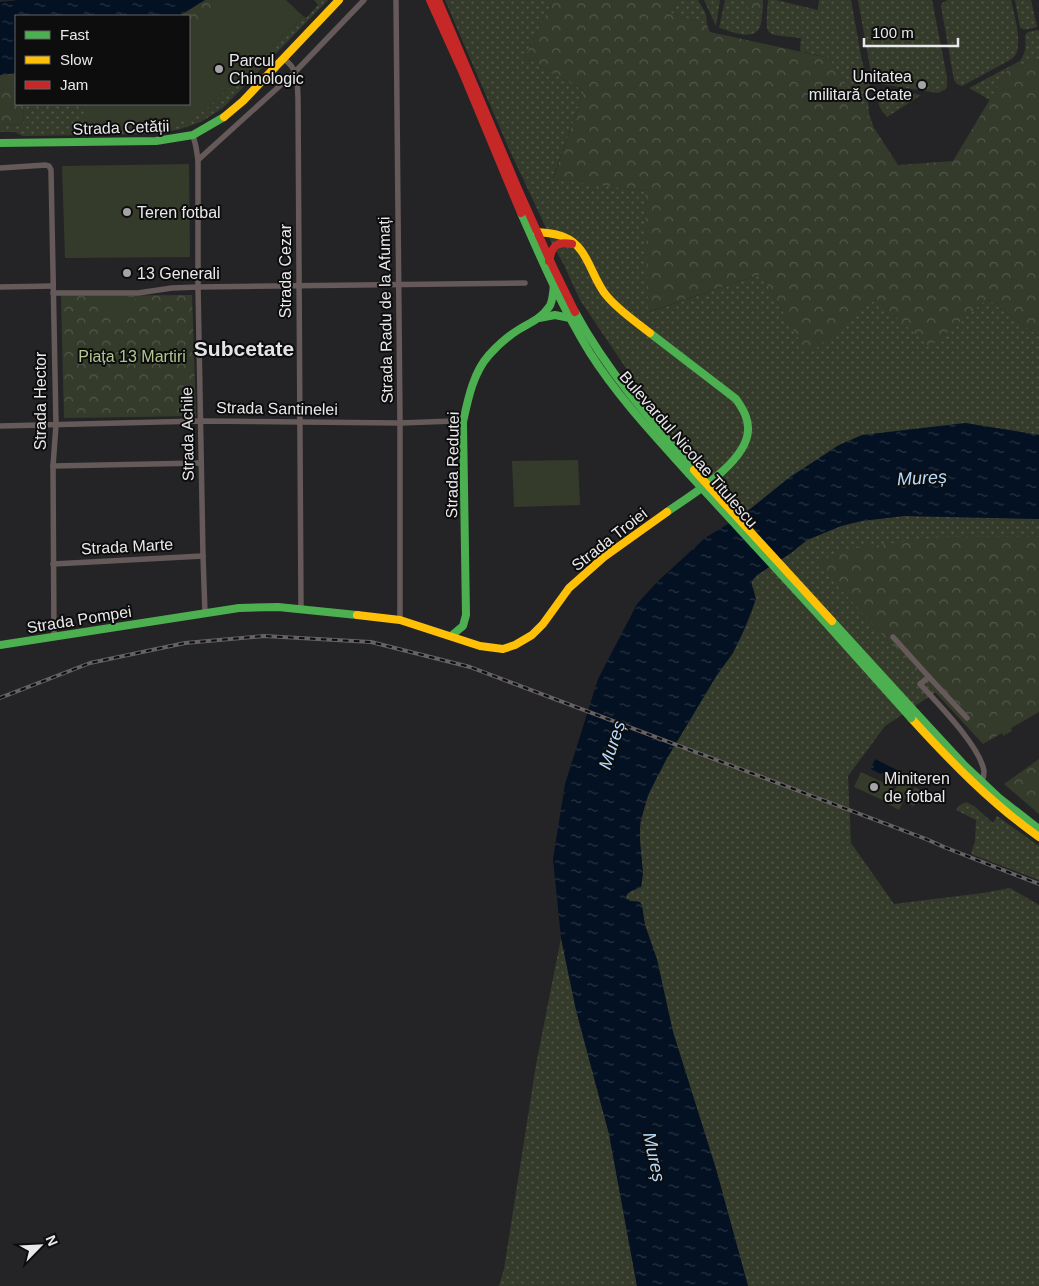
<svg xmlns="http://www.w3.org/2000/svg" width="1039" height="1286" font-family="Arial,sans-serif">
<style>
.grass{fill:url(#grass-dots)}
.forest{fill:url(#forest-crowns)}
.pitch{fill:#353b2b}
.water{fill:url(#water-ripples)}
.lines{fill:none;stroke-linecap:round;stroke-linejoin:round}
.street{stroke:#655a59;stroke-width:5.5}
.fast{stroke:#4caf50;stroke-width:8}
.slow{stroke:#ffc107;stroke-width:8}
.jam{stroke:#c62828;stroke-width:8}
.rail-casing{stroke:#666162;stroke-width:4}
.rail{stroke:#0d0d0e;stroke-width:2;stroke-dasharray:5.5;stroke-linecap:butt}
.fast-bridge{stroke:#4caf50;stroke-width:8}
.slow-bridge{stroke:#ffc107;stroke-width:8}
.poi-dot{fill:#a4a4a6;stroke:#0d0d0e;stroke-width:2}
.labels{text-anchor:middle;stroke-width:4;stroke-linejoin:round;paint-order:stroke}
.poi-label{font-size:16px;fill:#e9e9eb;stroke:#0d0d0e;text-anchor:start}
.street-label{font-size:16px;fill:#e9e9eb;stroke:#0d0d0e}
.park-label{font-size:16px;fill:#b2c890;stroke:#0d0d0e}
.water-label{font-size:18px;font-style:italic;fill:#b6dbff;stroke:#0d0d0e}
.district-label{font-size:21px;font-weight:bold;fill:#e3e3e8;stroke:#0d0d0e}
</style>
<defs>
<pattern id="grass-dots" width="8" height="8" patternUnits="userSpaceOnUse" patternTransform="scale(1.25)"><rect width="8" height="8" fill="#353b2b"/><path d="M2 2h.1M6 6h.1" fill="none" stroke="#52574a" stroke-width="1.8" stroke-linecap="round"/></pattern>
<pattern id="forest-crowns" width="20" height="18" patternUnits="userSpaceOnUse" patternTransform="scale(1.25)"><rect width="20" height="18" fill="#353b2b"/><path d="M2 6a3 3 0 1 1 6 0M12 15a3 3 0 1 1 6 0" fill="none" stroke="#52574a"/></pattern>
<pattern id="water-ripples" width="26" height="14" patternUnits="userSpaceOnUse" patternTransform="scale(1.25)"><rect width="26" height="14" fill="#031122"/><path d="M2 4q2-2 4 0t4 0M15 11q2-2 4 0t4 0" fill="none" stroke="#283442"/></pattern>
</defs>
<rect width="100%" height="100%" fill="#242426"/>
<g class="grass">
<polygon points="314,0 328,0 223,108 201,122 181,129 155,134 23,136 15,132 0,132 0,124 23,125 24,104 82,104 90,127 187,119 204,111 303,16 306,18 318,5"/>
<polygon points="445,0 553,0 525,57 584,91 553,178 645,191 649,312 761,274 808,354 876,299 930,346 987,299 1039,336 1039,435 965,423 790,477 744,514 654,415 640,389 580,300 564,265 551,242 546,228 509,149"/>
<polygon points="678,0 698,0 706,14 707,25 668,12"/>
<polygon points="704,0 720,0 716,26"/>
<path d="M725,0h19v5l19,1c-1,7 -1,15 -3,21 -7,15 -29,4 -41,1z"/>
<path d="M768,0h8l42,10 1,-10h32l11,61 4,16 5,10 -3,14 1,12 5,16 -45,-71 -29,-7 1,-13c-37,-4 -36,1 -33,-38z"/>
<polygon points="858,0 932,0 947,77 947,85 946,89 938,93 881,84 875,79 871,73"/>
<path d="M948,0h63c3,13 11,42 5,54 -2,3 -3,4 -6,6l-48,26 -5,-2 -3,-4 -13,-74 1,-3z"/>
<path d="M1015,0h16l6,27c-6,1 -13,5 -17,0z"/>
<path d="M1038,30l1,1v29l-26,7 -6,4 -17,29 -21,-12 51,-27c6,-9 6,-15 5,-26l3,-3z"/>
<polygon points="876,89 880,89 921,95 887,117 880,108 875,92"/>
<path d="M904,516l135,3v178l-103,-5 -51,34 -37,50 3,67 43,61 89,-11 27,-5 29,17v381h-291l-32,-117 -43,-137 -11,-45 -17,-62 -3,-19 -5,-5c-5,1 -16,-2 -9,-8 4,-3 9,-4 13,-6 4,-15 -1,-31 -1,-46 -1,-15 3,-30 8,-44 7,-22 21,-42 32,-61 13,-20 24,-42 37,-62 8,-12 16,-23 23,-35 5,-10 16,-33 15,-43 -1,-11 -8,-10 2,-21l34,-22 16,-13 12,-5 22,-9 21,-5z"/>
<polygon points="966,802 974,806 993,823 997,816 1039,846 1039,880 971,854 975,841 976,820 956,810 960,805"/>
<polygon points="561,938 576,1010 609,1134 637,1286 499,1286 504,1269 536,1065"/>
</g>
<g class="forest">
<polygon points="205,0 241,0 189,43 189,16 179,16"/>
<polygon points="553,0 678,0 668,12 707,25 710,32 829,58 898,165 953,161 1007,71 1013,67 1039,60 1039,336 987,299 930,347 876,299 808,355 761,274 648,312 645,191 553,179 584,91 525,57"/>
<polygon points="744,0 763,0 763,7 759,10 752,11 744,5"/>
<polygon points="16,73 16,104 24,104 23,125 0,124 0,75"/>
<polygon points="192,295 196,416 64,418 61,296"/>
<polygon points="942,537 1039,537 1039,712 983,744 817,564 841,550"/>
<polygon points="1039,759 1039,814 1004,784"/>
</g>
<g class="pitch">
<path d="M233,0h53l17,16 -99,95c-6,3 -11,7 -17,9 -29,9 -68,6 -98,7l-7,-23h107v-66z"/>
<polygon points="189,164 190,257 65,258 62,166"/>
<polygon points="100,296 135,297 135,316 101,316"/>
<polygon points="578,460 580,505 514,507 512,461"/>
<polygon points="1005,706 1012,731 1003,736 996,711"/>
<polygon points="861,772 893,787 887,802 854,787"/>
<polygon points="903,774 914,780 899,810 888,804"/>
<polygon points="915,787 922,791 914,806 907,803"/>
</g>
<g class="water">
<polygon points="19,0 205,0 179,16 16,16 16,73 0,75 0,2"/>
<path d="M965,423l74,12v84l-135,-3 -43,5 -20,5 -34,14 -16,13 -34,22 -6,7 5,17 -13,33 -10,21 -16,22 -51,85 -18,35 -8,28v18l3,32 -2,14c-5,3 -13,3 -15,10l4,4 10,1 2,4 3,19 12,34 16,73 43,137 32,117h-111l-28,-152 -33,-124 -15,-72 -8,-79 12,-75 33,-105 39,-75 20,-22 48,-44 39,-24 46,-37 49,-32 23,-10z"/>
<polygon points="875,759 897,770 892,780 871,769"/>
</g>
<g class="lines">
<g class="street">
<polyline points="396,0 400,423 400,620"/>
<path d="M284,59c15,11 13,22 14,39l3,511"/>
<polyline points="193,135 196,147 198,160 198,287 203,556 205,613"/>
<polyline points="198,160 295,72 364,0"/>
<polyline points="0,168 46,165 49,166 51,170 56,425 53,466 54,637"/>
<polyline points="0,287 53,286"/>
<polyline points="53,293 138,293 172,288 198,287 525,283"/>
<polyline points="0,426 200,421 400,423 454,421 463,422"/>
<polyline points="53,466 201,463"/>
<polyline points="53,564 203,556"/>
<polyline points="893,637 929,677"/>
<path d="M967,718l-38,-41 -9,7c17,19 60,62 64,87 0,3 -1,8 -2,11"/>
</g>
<g class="fast">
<polyline points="0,143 156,141 193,135 224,117"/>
<path d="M521,213c21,48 42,96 69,140 28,44 64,82 99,121"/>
<path d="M575,312c32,59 75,108 119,158"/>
<polyline points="539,318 555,315 570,318"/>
<path d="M650,333l86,66c7,10 13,20 12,32 -2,32 -57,64 -81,81"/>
<path d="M451,636l12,-10 3,-11 -3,-193c5,-23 10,-49 26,-67 9,-10 18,-18 29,-25 11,-7 23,-11 31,-23 4,-5 4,-15 5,-22"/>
<polyline points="0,645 239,608 278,607 357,615"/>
<polyline points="916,713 965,766 999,798 1039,829"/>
</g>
<g class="slow">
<polyline points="224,117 243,101 339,0"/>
<path d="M537,232c9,1 18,1 27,5 24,9 27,40 42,58 12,15 29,26 44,38"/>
<polyline points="357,615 400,620 480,646 503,649 515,645 532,635 543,624 569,588 604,557 667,512"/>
<path d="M911,718c40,44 80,85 128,119"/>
</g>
<g class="jam">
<polyline points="430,0 462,71 521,213"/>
<polyline points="438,0 518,189 553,267 575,312"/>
<path d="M549,261c3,-15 7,-20 23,-17"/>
</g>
<defs>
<polyline id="rail" points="0,698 90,663 185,643 264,636 371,642 470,667 926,839 944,847 1039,884"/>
</defs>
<use href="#rail" class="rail-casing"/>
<use href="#rail" class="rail"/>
<g class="fast-bridge">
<polyline points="689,474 826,623 911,718"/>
<polyline points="832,621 916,713"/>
</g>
<polyline class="slow-bridge" points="694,470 832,621"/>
</g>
<g class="poi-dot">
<circle cx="219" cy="69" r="5"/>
<circle cx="922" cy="85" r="5"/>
<circle cx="127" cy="212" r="5"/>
<circle cx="127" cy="273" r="5"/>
<circle cx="874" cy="787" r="5"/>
</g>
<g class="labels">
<g class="poi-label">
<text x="229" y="66">Parcul<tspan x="229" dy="18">Chinologic</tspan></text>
<text x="912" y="82" text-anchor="end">Unitatea<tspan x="912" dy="18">militară Cetate</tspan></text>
<text x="137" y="218">Teren fotbal</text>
<text x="137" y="279">13 Generali</text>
<text x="884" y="784">Miniteren<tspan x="884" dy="18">de fotbal</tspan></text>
</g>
<g class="street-label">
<text transform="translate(121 127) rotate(-2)" y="6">Strada Cetății</text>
<text transform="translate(285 271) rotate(-90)" y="6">Strada Cezar</text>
<text transform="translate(385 310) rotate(-91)" y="6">Strada Radu de la Afumați</text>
<text transform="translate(40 401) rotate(-90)" y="6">Strada Hector</text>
<text transform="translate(277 408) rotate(1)" y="6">Strada Santinelei</text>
<text transform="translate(187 434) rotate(-91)" y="6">Strada Achile</text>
<text transform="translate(689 449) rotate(49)" y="6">Bulevardul Nicolae Titulescu</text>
<text transform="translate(452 465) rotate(-89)" y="6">Strada Redutei</text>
<text transform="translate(609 539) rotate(-38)" y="6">Strada Troiei</text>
<text transform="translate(127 546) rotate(-3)" y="6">Strada Marte</text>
<text transform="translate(79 619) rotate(-9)" y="6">Strada Pompei</text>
</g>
<g class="park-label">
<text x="132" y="362">Piața 13 Martiri</text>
</g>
<g class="water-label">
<text transform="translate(922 478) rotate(-3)" y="6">Mureș</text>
<text transform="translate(612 745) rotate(-72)" y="6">Mureș</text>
<text transform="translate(654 1157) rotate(78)" y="6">Mureș</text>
</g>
<g class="district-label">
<text x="244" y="356">Subcetate</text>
</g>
</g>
<rect x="15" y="15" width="175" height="90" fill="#0d0d0e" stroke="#656566"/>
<rect x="25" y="31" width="25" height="8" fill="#4caf50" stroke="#656566"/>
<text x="60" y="40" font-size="15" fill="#e9e9eb">Fast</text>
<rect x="25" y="56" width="25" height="8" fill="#ffc107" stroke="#656566"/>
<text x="60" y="65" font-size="15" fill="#e9e9eb">Slow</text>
<rect x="25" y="81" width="25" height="8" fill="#c62828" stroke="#656566"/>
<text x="60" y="90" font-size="15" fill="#e9e9eb">Jam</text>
<g transform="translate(40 1246) rotate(66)" stroke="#0d0d0e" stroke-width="4" paint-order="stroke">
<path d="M0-4L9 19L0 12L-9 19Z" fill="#e9e9eb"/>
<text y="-8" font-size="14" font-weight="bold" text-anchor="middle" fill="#e9e9eb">N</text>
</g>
<path d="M864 38v8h94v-8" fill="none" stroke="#e9e9eb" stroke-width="2.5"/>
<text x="872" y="38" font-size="15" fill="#e9e9eb" stroke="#0d0d0e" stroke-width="4" paint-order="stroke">100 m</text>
</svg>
